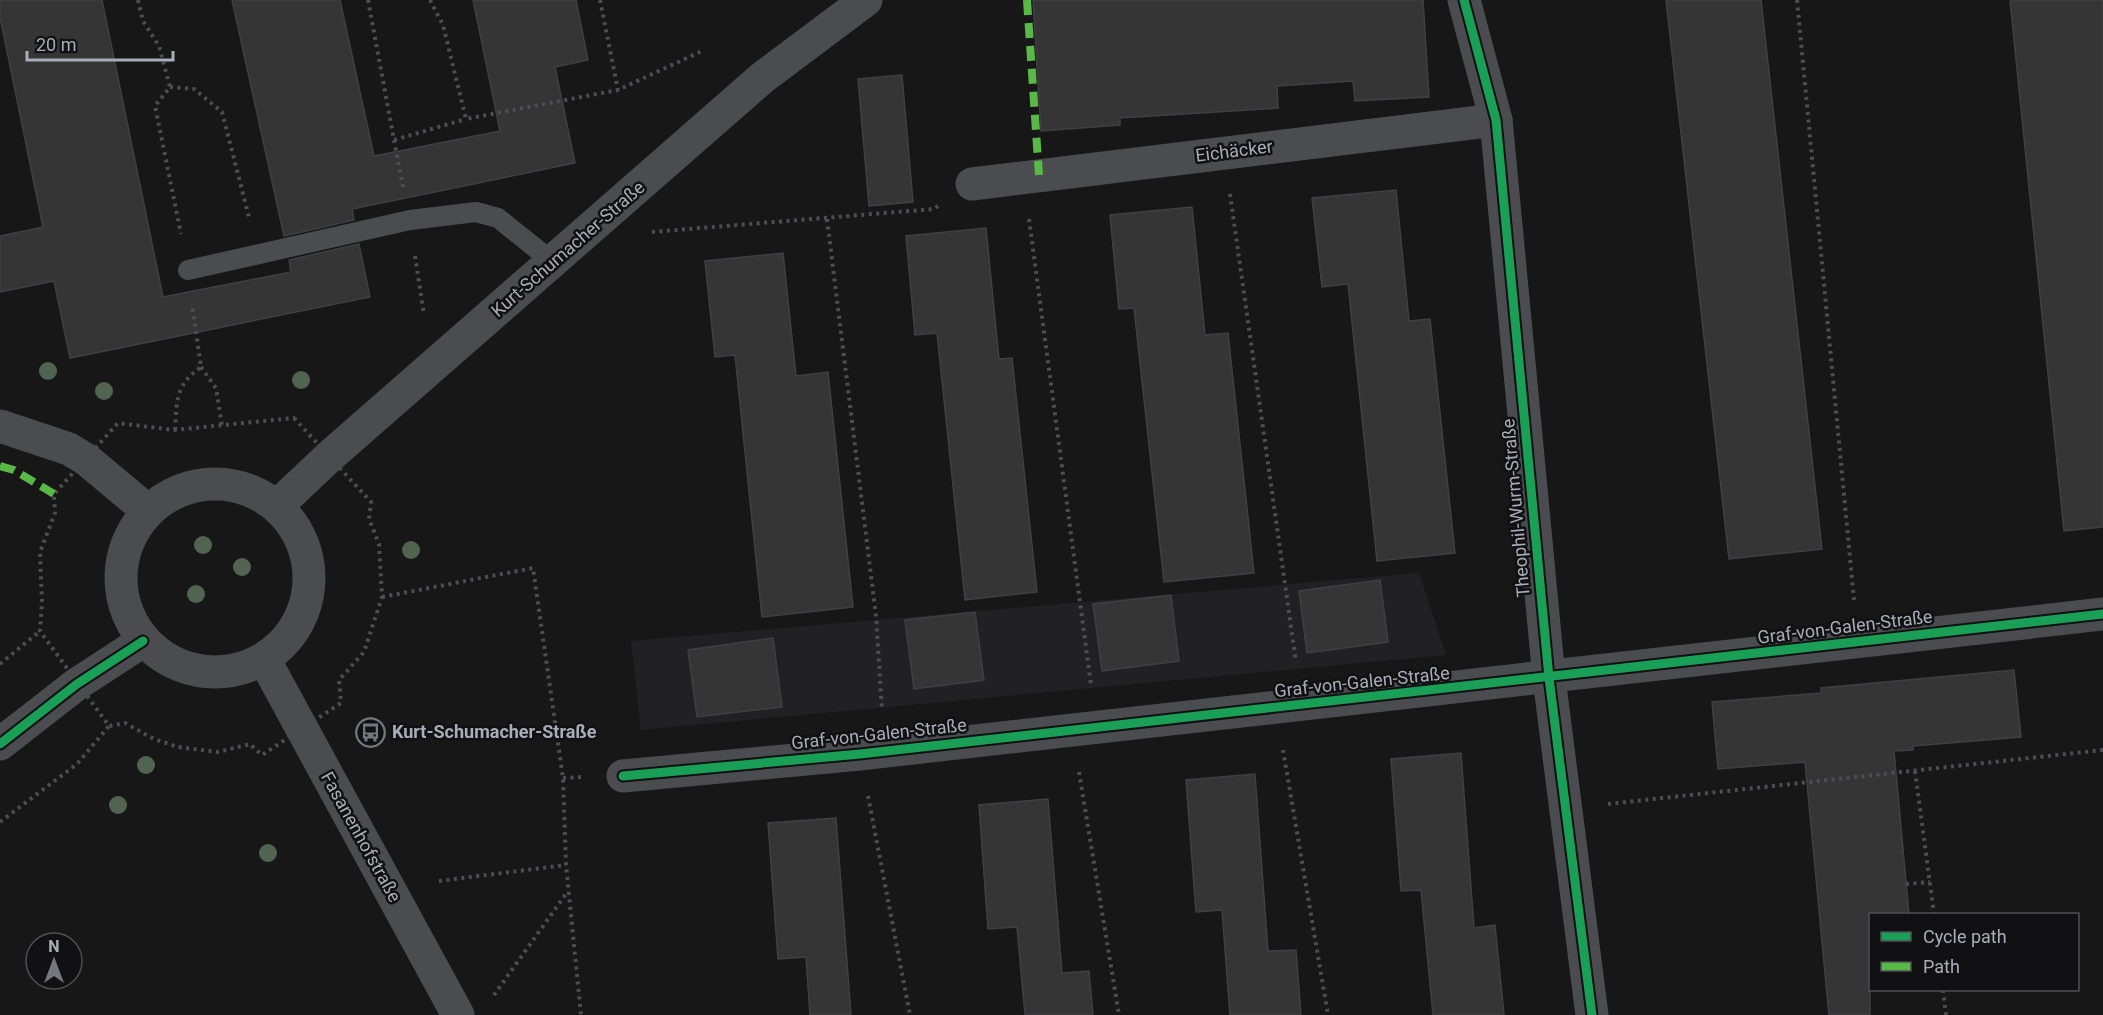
<svg xmlns="http://www.w3.org/2000/svg" width="2103" height="1015" font-family="Roboto,sans-serif">
<style>
.built{fill:#212123}
.building{fill:#353536;stroke:#3f4043;stroke-width:1.5}
.lines{fill:none;stroke-linecap:round;stroke-linejoin:round}
.path{stroke:#4d4e52;stroke-width:4;stroke-dasharray:3 4.5;stroke-linecap:butt}
.service{stroke:#4b4c50;stroke-width:20}
.minor{stroke:#4b4c50;stroke-width:33}
.tertiary{stroke:#4b4c50;stroke-width:33}
.quiet{stroke:#58b947;stroke-width:8;stroke-dasharray:15 8;stroke-linecap:butt}
.cycleway-casing{stroke:#111113;stroke-width:13}
.cycleway{stroke:#1a9f57;stroke-width:9}
.tree{fill:#506451}
.labels{text-anchor:middle;stroke-width:5;stroke-linejoin:round;paint-order:stroke}
.street-label{font-size:18px;fill:#a8adb8;stroke:#111113}
.poi-label{font-size:18px;font-weight:bold;fill:#a8adb8;stroke:#111113;text-anchor:start}
</style>
<rect width="100%" height="100%" fill="#171717"/>
<polygon class="built" points="1419,573 1446,655 641,730 631,641"/>
<g class="building">
<polygon points="0,0 102,0 163,297 291,272 289,260 359,244 370,297 70,358 54,281 0,292 0,236 43,227 0,17"/>
<polygon points="232,0 340,0 374,156 500,131 473,0 576,0 588,60 555,67 575,163 352,209 354,220 284,236"/>
<polygon points="1033,0 1423,0 1429,97 1355,101 1353,81 1277,86 1278,108 1120,118 1120,125 1041,131"/>
<polygon points="1666,0 1761,0 1822,549 1729,559"/>
<polygon points="2010,0 2103,0 2103,527 2064,531"/>
<polygon points="902,75 913,202 869,206 858,79"/>
<polygon points="1396,190 1409,321 1430,319 1455,553 1377,561 1348,284 1322,287 1312,198"/>
<polygon points="1192,207 1205,335 1228,333 1254,573 1164,582 1134,308 1119,309 1110,215"/>
<polygon points="986,228 999,359 1012,358 1037,592 965,600 937,333 915,335 906,236"/>
<polygon points="783,253 796,376 828,372 853,607 762,617 735,355 715,357 705,261"/>
<polygon points="1380,580 1388,642 1307,653 1299,591"/>
<polygon points="1171,595 1179,661 1102,671 1093,604"/>
<polygon points="975,612 984,680 914,689 905,620"/>
<polygon points="773,638 782,707 697,717 688,650"/>
<polygon points="2014,670 2021,737 1913,746 1913,750 1894,751 1909,915 1870,915 1870,1015 1829,1015 1805,762 1718,769 1712,702 1821,693 1821,688"/>
<polygon points="1461,753 1474,928 1495,925 1504,1015 1433,1015 1421,890 1401,891 1391,759"/>
<polygon points="1255,774 1268,951 1296,950 1301,1015 1230,1015 1222,910 1196,912 1186,780"/>
<polygon points="1048,799 1062,973 1089,971 1093,1015 1025,1015 1017,927 988,929 979,805"/>
<polygon points="836,818 851,1015 810,1015 806,957 778,959 768,823"/>
</g>
<g class="lines">
<g class="path">
<polyline points="138,0 143,21 159,46 170,87 155,106 181,234"/>
<polyline points="368,0 394,140 466,119"/>
<polyline points="430,0 443,25 466,119 618,90 704,50"/>
<polyline points="600,0 618,90"/>
<polyline points="1797,0 1854,600"/>
<polyline points="170,87 194,89 222,112 250,221"/>
<polyline points="394,140 403,187"/>
<polyline points="1230,194 1296,662"/>
<polyline points="827,219 876,616 882,710"/>
<polyline points="1029,219 1091,685"/>
<polyline points="652,232 934,209 939,205"/>
<polyline points="415,256 424,315"/>
<polyline points="201,367 216,388 222,426"/>
<polygon points="294,418 371,502 369,519 379,544 382,597 364,652 339,680 341,703 262,755 250,744 218,752 178,747 154,739 125,723 109,726 40,631 42,602 40,552 55,513 54,494 118,423 174,430"/>
<path d="M175,430c2,-29 0,-45 26,-63l-9,-63"/>
<polyline points="382,597 533,568 563,778 566,865 581,1015"/>
<polyline points="0,664 40,631"/>
<polyline points="1283,750 1328,1015"/>
<polyline points="1915,771 1934,914"/>
<polyline points="1079,772 1119,1015"/>
<polyline points="563,778 583,777"/>
<polyline points="868,796 910,1015"/>
<polyline points="1608,804 2103,750"/>
<polyline points="0,822 77,764 109,726"/>
<polyline points="439,881 566,865"/>
<polyline points="1906,884 1930,882"/>
<polyline points="1943,990 1946,1015"/>
<polyline points="494,995 568,891"/>
</g>
<polyline class="service" points="188,270 410,220 476,212 498,218 553,262"/>
<g class="minor">
<polyline points="1464,0 1496,120 1549,678 1592,1015"/>
<polyline points="972,184 1496,120"/>
<polyline points="0,744 77,684 143,641"/>
<polyline points="623,776 860,754 2103,614"/>
</g>
<g class="tertiary">
<polyline points="0,426 69,449 87,460 148,511"/>
<circle cx="215" cy="578" r="94"/>
<polyline points="277,506 330,456 762,78 866,0"/>
<polyline points="264,659 458,1015"/>
</g>
<g class="quiet">
<polyline points="1027,0 1039,175"/>
<polyline points="0,466 14,470 54,494"/>
</g>
<defs>
<g id="cycleway">
<polyline points="1464,0 1496,120 1549,678 1592,1015"/>
<polyline points="0,744 77,684 143,641"/>
<polyline points="623,776 860,754 2103,614"/>
</g>
</defs>
<use href="#cycleway" class="cycleway-casing"/>
<use href="#cycleway" class="cycleway"/>
</g>
<g class="tree">
<circle cx="48" cy="371" r="9"/>
<circle cx="301" cy="380" r="9"/>
<circle cx="104" cy="391" r="9"/>
<circle cx="203" cy="545" r="9"/>
<circle cx="411" cy="550" r="9"/>
<circle cx="242" cy="567" r="9"/>
<circle cx="196" cy="594" r="9"/>
<circle cx="146" cy="765" r="9"/>
<circle cx="118" cy="805" r="9"/>
<circle cx="268" cy="853" r="9"/>
</g>
<defs>
<symbol id="bus-ring" viewBox="-11 -11 22 22"><circle r="9.5" fill="#111113" stroke="#757880" stroke-width="1.5"/><path d="M-5-6H5V4H4V6H2V4H-2V6H-4V4H-5ZM-3.5-4V0h7V-4ZM-3.5 1.2v1.5H-2V1.2ZM2 1.2v1.5H3.5V1.2Z" fill="#757880"/></symbol>
</defs>
<g fill-rule="evenodd">
<use href="#bus-ring" x="354" y="716" width="33" height="33"/>
</g>
<g class="labels">
<g class="street-label">
<text transform="translate(1234 151) rotate(-7)" y="6">Eichäcker</text>
<text transform="translate(568 249) rotate(-41)" y="6">Kurt-Schumacher-Straße</text>
<text transform="translate(1516 508) rotate(-95)" y="6">Theophil-Wurm-Straße</text>
<text transform="translate(1845 627) rotate(-7)" y="6">Graf-von-Galen-Straße</text>
<text transform="translate(1362 682) rotate(-6)" y="6">Graf-von-Galen-Straße</text>
<text transform="translate(879 734) rotate(-6)" y="6">Graf-von-Galen-Straße</text>
<text transform="translate(361 837) rotate(61)" y="6">Fasanenhofstraße</text>
</g>
<g class="poi-label">
<text x="392" y="738">Kurt-Schumacher-Straße</text>
</g>
</g>
<rect x="1869" y="913" width="210" height="78" fill="#111113" stroke="#4d4f55" stroke-width="1.5"/>
<rect x="1881" y="932" width="30" height="9" fill="#1a9f57" stroke="#4d4f55" stroke-width="1.5"/>
<text x="1923" y="943" font-size="18" fill="#a8adb8">Cycle path</text>
<rect x="1881" y="962" width="30" height="9" fill="#58b947" stroke="#4d4f55" stroke-width="1.5"/>
<text x="1923" y="973" font-size="18" fill="#a8adb8">Path</text>
<g transform="translate(54 961)"><circle r="28" fill="#111113" stroke="#4d4f55" stroke-width="1.5"/>
<path d="M0-4.5L10 22L0 15L-10 22Z" fill="#757880"/>
<text y="-9" font-size="16" font-weight="bold" text-anchor="middle" fill="#a8adb8">N</text>
</g>
<path d="M27 51v9h146v-9" fill="none" stroke="#a8adb8" stroke-width="3"/>
<text x="36" y="51" font-size="18" fill="#a8adb8" stroke="#111113" stroke-width="4.5" paint-order="stroke">20 m</text>
</svg>
